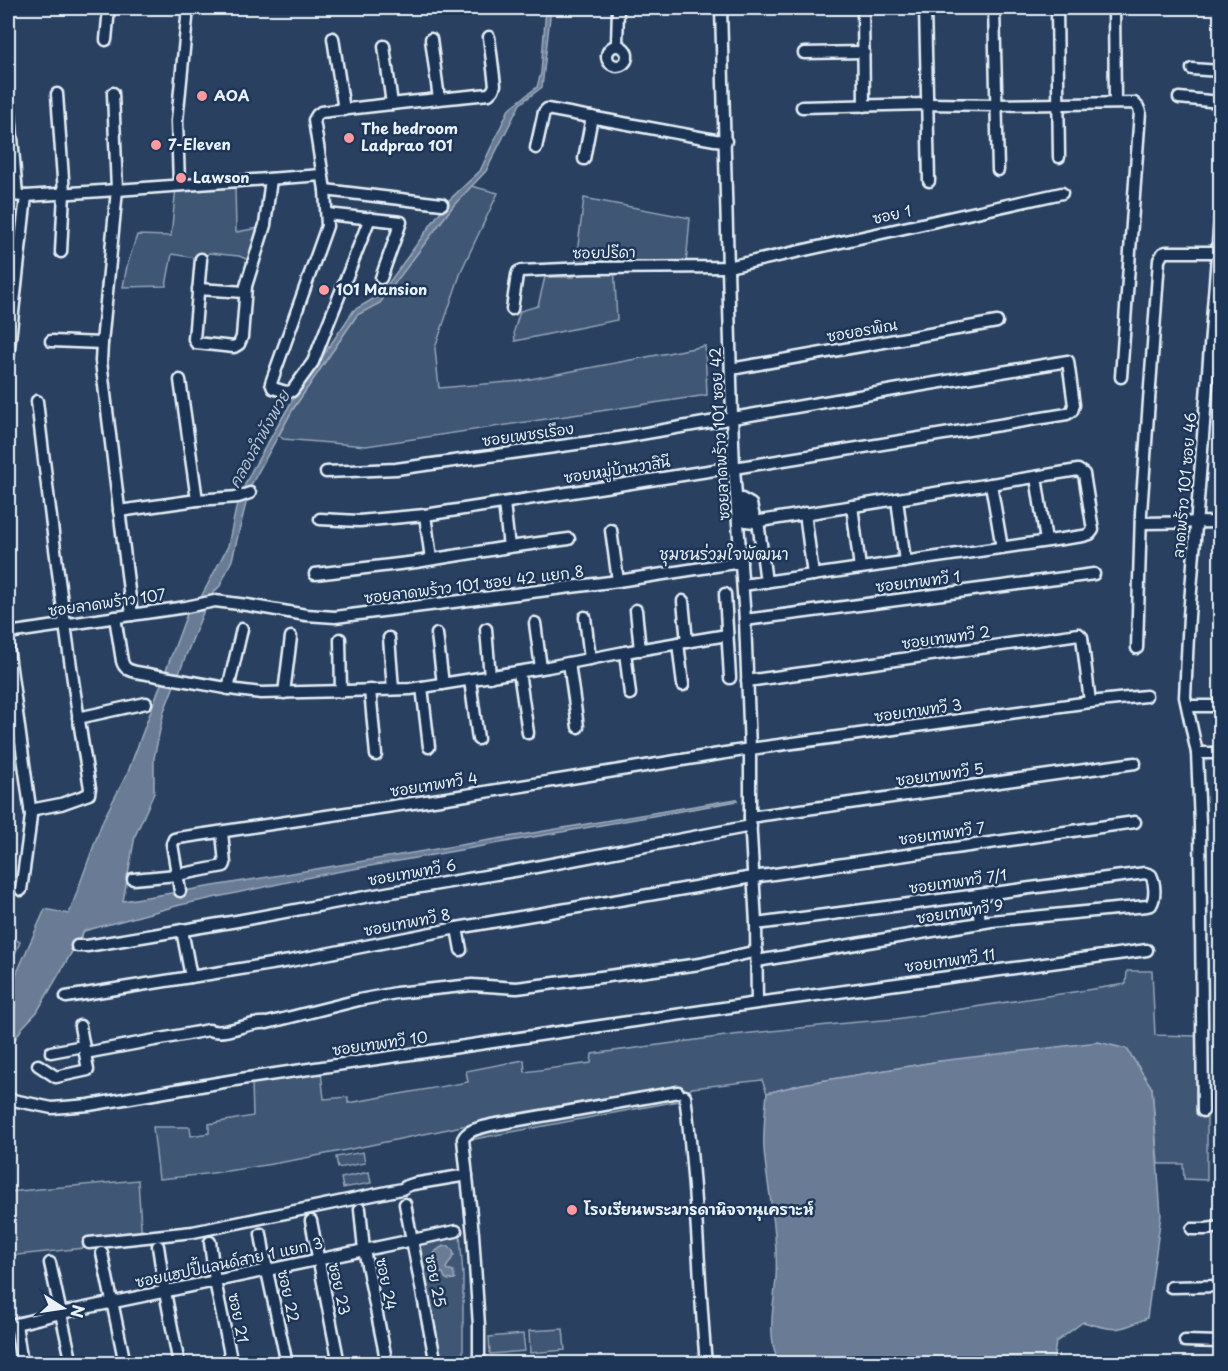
<svg xmlns="http://www.w3.org/2000/svg" width="1228" height="1371" font-family="'Playpen Sans','Playpen Sans Thai',sans-serif">
<style>
.green{fill:#415774;stroke:#94a4b6;stroke-width:1.5}
.water{fill:#6b7c95;stroke:#9dabbd;stroke-width:1.5}
.lines{fill:none;stroke-linecap:round;stroke-linejoin:round}
.minor-casing{stroke:#e8f1f8;stroke-width:15}
.minor{stroke:#1d3557;stroke-width:10}
.poi-dot{fill:#ff9aa2;stroke:#1d3557;stroke-width:2}
.labels{text-anchor:middle;stroke-width:5;stroke-linejoin:round;paint-order:stroke}
.poi-label{font-size:15px;font-weight:bold;fill:#e8f1f8;stroke:#1d3557;text-anchor:start}
.street-label{font-size:15px;fill:#e8f1f8;stroke:#1d3557}
.water-label{font-size:16px;font-style:italic;fill:#b6c2d0;stroke:#1d3557}
.neighbourhood-label{font-size:16px;fill:#e8f1f8;stroke:#1d3557}
</style>
<rect width="100%" height="100%" fill="#294061"/>
<filter id="ink" filterUnits="userSpaceOnUse"><feTurbulence type="fractalNoise" baseFrequency=".0167" numOctaves="2"/><feDisplacementMap in="SourceGraphic" scale="12" xChannelSelector="R" yChannelSelector="G"/><feConvolveMatrix kernelMatrix="1 2 1 2 8 2 1 2 1" color-interpolation-filters="sRGB"/></filter>
<g filter="url(#ink)">
<g class="green">
<polygon points="235,184 236,232 259,228 251,261 239,256 209,253 201,259 172,254 166,286 123,287 127,266 137,235 171,236 176,187"/>
<polygon points="471,186 498,193 462,269 435,348 439,388 520,381 705,346 707,395 366,446 283,439 279,435 293,409 357,315 380,302 453,206"/>
<polygon points="584,198 690,218 686,264 614,263 617,320 515,341 514,331 520,311 538,306 545,277 574,277"/>
<polygon points="8,935 20,942 8,970"/>
<path d="M1127,971h25l3,64 41,1v78l11,3v63l-23,-1 -1,-15h-25l-6,-76 -212,-27 -137,23 -36,9 -5,-13 -70,8 -14,13 -209,39 -2,-15c-102,21 -205,45 -308,54l-6,-52h37l1,9 18,-3v-9l44,-8 -1,-34 69,-10 3,27 24,-2v6l120,-21 -2,-11 58,-11 1,12 66,-9 1,-9 141,-19 114,-12 49,-4 230,-35z"/>
<polygon points="363,1152 365,1163 338,1168 336,1157"/>
<polygon points="369,1172 371,1183 343,1188 341,1178"/>
<polygon points="138,1180 142,1242 8,1256 8,1192"/>
<polygon points="460,1234 463,1276 463,1363 441,1363 419,1243"/>
<polygon points="563,1329 565,1350 530,1353 529,1331"/>
<polygon points="523,1334 525,1351 490,1354 489,1337"/>
</g>
<g class="water">
<polygon points="546,8 551,8 542,87 520,104 486,171 453,206 380,303 357,315 293,409 250,487 232,560 220,586 213,593 204,610 164,711 154,758 154,793 135,836 123,901 737,799 737,801 325,874 180,905 84,931 37,1012 22,1028 8,1051 8,993 45,909 69,914 103,820 128,772 187,614 200,599 228,546 238,499 252,470 292,401 354,310 380,295 448,201 480,171 509,109 537,87 541,73"/>
<path d="M1098,1042l29,7 25,39 5,71 4,56 -14,103c-30,14 -32,13 -64,4l-27,20 -3,21h-274c-13,-28 -5,-56 -3,-86 1,-13 0,-28 -1,-41 -2,-29 -9,-58 -11,-87 -1,-19 1,-37 3,-56l35,-9 138,-23z"/>
<path d="M444,1246h5l4,5 1,4 -8,13 1,2h4l2,1 2,8 -7,1 -3,-2 -2,-5 -8,-1c-7,-11 -3,-21 9,-26z"/>
</g>
<g class="lines">
<defs>
<g id="minor">
<polyline points="721,8 732,417 734,468 745,620 750,749 750,817 756,924 757,1003"/>
<polyline points="863,8 864,106"/>
<polyline points="925,8 929,181"/>
<polyline points="994,8 998,170"/>
<polyline points="1057,8 1059,157"/>
<polyline points="1114,8 1115,102"/>
<polyline points="333,38 344,110"/>
<polyline points="431,39 439,99"/>
<polyline points="106,40 109,8"/>
<polyline points="617,45 618,8"/>
<circle cx="617" cy="56" r="10"/>
<polyline points="384,46 392,104"/>
<polyline points="804,53 864,52"/>
<polyline points="1192,69 1220,71"/>
<polyline points="113,93 117,190 102,343 101,361 132,615"/>
<polyline points="57,94 64,193 61,252"/>
<polyline points="1179,98 1220,102"/>
<polyline points="9,103 17,195"/>
<polyline points="802,107 927,104 995,105 1134,103 1138,107 1140,112 1121,377"/>
<polyline points="536,148 544,112 547,109 715,140 726,141"/>
<polyline points="584,159 592,117"/>
<polyline points="179,185 177,121 188,8"/>
<polyline points="325,190 442,204"/>
<polyline points="8,195 26,196 117,190 322,175"/>
<polyline points="327,214 401,222 381,278"/>
<polyline points="370,218 313,362 292,391 286,392 273,388 271,383 327,226 325,190 314,120 317,115 321,112 409,102 489,94 493,90 495,85 489,37"/>
<polyline points="201,259 194,339 196,343 234,347 239,344 242,337 246,286 265,225 271,179"/>
<polyline points="198,289 245,292"/>
<polyline points="512,309 517,275 518,272 520,271 587,268 728,267 1062,193"/>
<polyline points="51,341 102,343"/>
<polyline points="8,357 26,196"/>
<polyline points="731,369 997,322"/>
<polyline points="180,380 197,500"/>
<polyline points="1036,477 1046,541"/>
<polyline points="991,484 1002,548"/>
<polyline points="897,499 905,562"/>
<polyline points="737,501 742,499 751,504 755,522"/>
<polyline points="504,503 509,547"/>
<polyline points="852,506 860,568"/>
<polyline points="742,508 743,509 746,521 754,522 1078,470 1084,474 1093,530 1090,534 1083,536 743,585"/>
<polyline points="119,511 197,500 238,497 250,493"/>
<polyline points="805,513 813,575"/>
<polyline points="425,515 431,559"/>
<polyline points="320,519 359,521 425,515 721,469 734,468 1067,414 1072,411 1074,405 1068,361 911,387 612,439 396,469 326,472"/>
<polyline points="758,521 766,582"/>
<polyline points="1141,523 1220,522"/>
<polyline points="611,530 618,581"/>
<polyline points="315,574 416,562 509,547 569,539"/>
<polyline points="725,594 730,678"/>
<polyline points="683,601 687,642"/>
<polyline points="636,610 640,650"/>
<path d="M115,617l7,44c2,8 7,9 14,11l101,18 24,3 85,-2 64,-2 138,-22 77,-15 102,-17"/>
<polyline points="585,617 590,659"/>
<polyline points="745,620 1094,574"/>
<polyline points="535,623 541,668"/>
<polyline points="486,629 490,677"/>
<polyline points="8,633 186,607 215,601 247,605 306,615 335,617 618,581 741,562"/>
<polyline points="437,634 443,684"/>
<polyline points="389,638 393,689"/>
<polyline points="340,639 341,692"/>
<polyline points="678,643 683,685"/>
<polyline points="8,647 31,815 29,833 21,890"/>
<polyline points="1137,648 1141,513 1159,260 1163,253 1166,252 1220,252"/>
<polyline points="625,652 630,694"/>
<polyline points="569,663 578,727"/>
<polyline points="519,672 528,733"/>
<polyline points="470,680 478,739"/>
<polyline points="747,681 1079,634 1082,637 1090,702"/>
<polyline points="422,687 429,747"/>
<polyline points="228,689 242,629"/>
<polyline points="370,690 376,755"/>
<polyline points="284,693 291,637"/>
<polyline points="1188,706 1220,706"/>
<polyline points="78,718 146,703"/>
<polyline points="1197,753 1220,753"/>
<path d="M30,810l31,-6 28,-10 1,-6c-22,-128 -38,-257 -53,-387"/>
<polyline points="750,817 1135,763"/>
<polyline points="133,879 177,875 224,866 225,864 222,832"/>
<polyline points="180,891 172,844 174,839 178,838 460,796 750,749 1090,702 1146,696"/>
<polyline points="977,896 980,923"/>
<path d="M756,924l389,-51 6,2c4,8 5,22 0,30l-4,1 -156,15 -234,40"/>
<polyline points="457,928 461,950"/>
<polyline points="182,930 191,977"/>
<polyline points="77,946 87,946 237,921 386,893 520,870 751,826"/>
<polyline points="66,997 290,961 457,928 753,877 1135,822"/>
<polyline points="51,1052 83,1046"/>
<path d="M85,1053l124,-23c19,6 38,-9 58,-7l92,-23 37,-7 76,-8 45,3 183,-24 57,-13"/>
<polyline points="38,1065 56,1077 88,1070 80,1026"/>
<path d="M685,1096c12,89 13,179 21,268"/>
<polyline points="8,1099 52,1108 89,1105 241,1079 757,1003 1147,950"/>
<polyline points="1203,1111 1200,823 1197,753 1185,697 1189,616 1220,218"/>
<polyline points="405,1204 436,1364"/>
<polyline points="360,1209 364,1250 387,1364"/>
<polyline points="311,1221 339,1364"/>
<polyline points="1192,1229 1206,1229 1220,1227"/>
<polyline points="261,1234 267,1271 287,1364"/>
<polyline points="210,1242 215,1281 232,1364"/>
<polyline points="89,1243 193,1232 402,1189 407,1186 413,1184 467,1175"/>
<polyline points="158,1246 165,1292 179,1364"/>
<polyline points="102,1253 125,1364"/>
<polyline points="50,1263 72,1364"/>
<polyline points="1171,1287 1220,1286"/>
<polyline points="16,1324 22,1364"/>
<polyline points="8,1326 61,1313 456,1231"/>
<polyline points="1185,1341 1220,1342"/>
<path d="M479,1364v-38l-6,-92 -10,-95c5,-10 18,-11 28,-14l187,-33"/>
</g>
</defs>
<use href="#minor" class="minor-casing"/>
<use href="#minor" class="minor"/>
</g>
</g>
<g class="poi-dot">
<circle cx="202" cy="96" r="6"/>
<circle cx="349" cy="138" r="6"/>
<circle cx="156" cy="145" r="6"/>
<circle cx="181" cy="178" r="6"/>
<circle cx="324" cy="290" r="6"/>
<circle cx="572" cy="1210" r="6"/>
</g>
<g class="labels">
<g class="poi-label">
<text x="214" y="101">AOA</text>
<text x="361" y="134">The bedroom<tspan x="361" dy="17">Ladprao 101</tspan></text>
<text x="168" y="150">7-Eleven</text>
<text x="193" y="183">Lawson</text>
<text x="336" y="295">101 Mansion</text>
<text x="584" y="1215">โรงเรียนพระมารดานิจจานุเคราะห์</text>
</g>
<g class="street-label">
<text transform="translate(892 215) rotate(-12)" y="5">ซอย 1</text>
<text transform="translate(604 253) rotate(-1)" y="5">ซอยปรีดา</text>
<text transform="translate(862 331) rotate(-10)" y="5">ซอยอรพิณ</text>
<text transform="translate(720 434) rotate(-93)" y="5">ซอยลาดพร้าว 101 ซอย 42</text>
<text transform="translate(528 435) rotate(-8)" y="5">ซอยเพชรเรือง</text>
<text transform="translate(617 470) rotate(-9)" y="5">ซอยหมู่บ้านวาสินี</text>
<text transform="translate(1185 485) rotate(-85)" y="5">ลาดพร้าว 101 ซอย 46</text>
<text transform="translate(918 582) rotate(-7)" y="5">ซอยเทพทวี 1</text>
<text transform="translate(474 585) rotate(-7)" y="5">ซอยลาดพร้าว 101 ซอย 42 แยก 8</text>
<text transform="translate(107 603) rotate(-8)" y="5">ซอยลาดพร้าว 107</text>
<text transform="translate(946 638) rotate(-8)" y="5">ซอยเทพทวี 2</text>
<text transform="translate(918 711) rotate(-8)" y="5">ซอยเทพทวี 3</text>
<text transform="translate(940 775) rotate(-8)" y="5">ซอยเทพทวี 5</text>
<text transform="translate(434 785) rotate(-9)" y="5">ซอยเทพทวี 4</text>
<text transform="translate(942 834) rotate(-8)" y="5">ซอยเทพทวี 7</text>
<text transform="translate(412 873) rotate(-10)" y="5">ซอยเทพทวี 6</text>
<text transform="translate(958 882) rotate(-8)" y="5">ซอยเทพทวี 7/1</text>
<text transform="translate(960 912) rotate(-9)" y="5">ซอยเทพทวี 9</text>
<text transform="translate(407 923) rotate(-11)" y="5">ซอยเทพทวี 8</text>
<text transform="translate(950 961) rotate(-8)" y="5">ซอยเทพทวี 11</text>
<text transform="translate(380 1044) rotate(-8)" y="5">ซอยเทพทวี 10</text>
<text transform="translate(229 1263) rotate(-12)" y="5">ซอยแฮปปี้แลนด์สาย 1 แยก 3</text>
<text transform="translate(435 1281) rotate(79)" y="5">ซอย 25</text>
<text transform="translate(386 1284) rotate(79)" y="5">ซอย 24</text>
<text transform="translate(339 1289) rotate(78)" y="5">ซอย 23</text>
<text transform="translate(288 1296) rotate(78)" y="5">ซอย 22</text>
<text transform="translate(238 1318) rotate(79)" y="5">ซอย 21</text>
</g>
<g class="water-label">
<text transform="translate(259 439) rotate(-61)" y="6">คลองลำพังพวย</text>
</g>
<g class="neighbourhood-label">
<text x="724" y="560">ชุมชนร่วมใจพัฒนา</text>
</g>
</g>
<rect width="1228" height="1371" fill="none" stroke="#1d3557" stroke-width="30"/>
<rect x="15" y="15" width="1198" height="1341" fill="none" stroke="#e8f1f8" stroke-width="2" filter="url(#ink)"/>
<g transform="translate(63 1308) rotate(102)" stroke="#1d3557" stroke-width="4.5" paint-order="stroke">
<path d="M0-4.5L10 22L0 15L-10 22Z" fill="#e8f1f8"/>
<text y="-9" font-size="16" font-weight="bold" text-anchor="middle" fill="#e8f1f8">N</text>
</g>
</svg>
